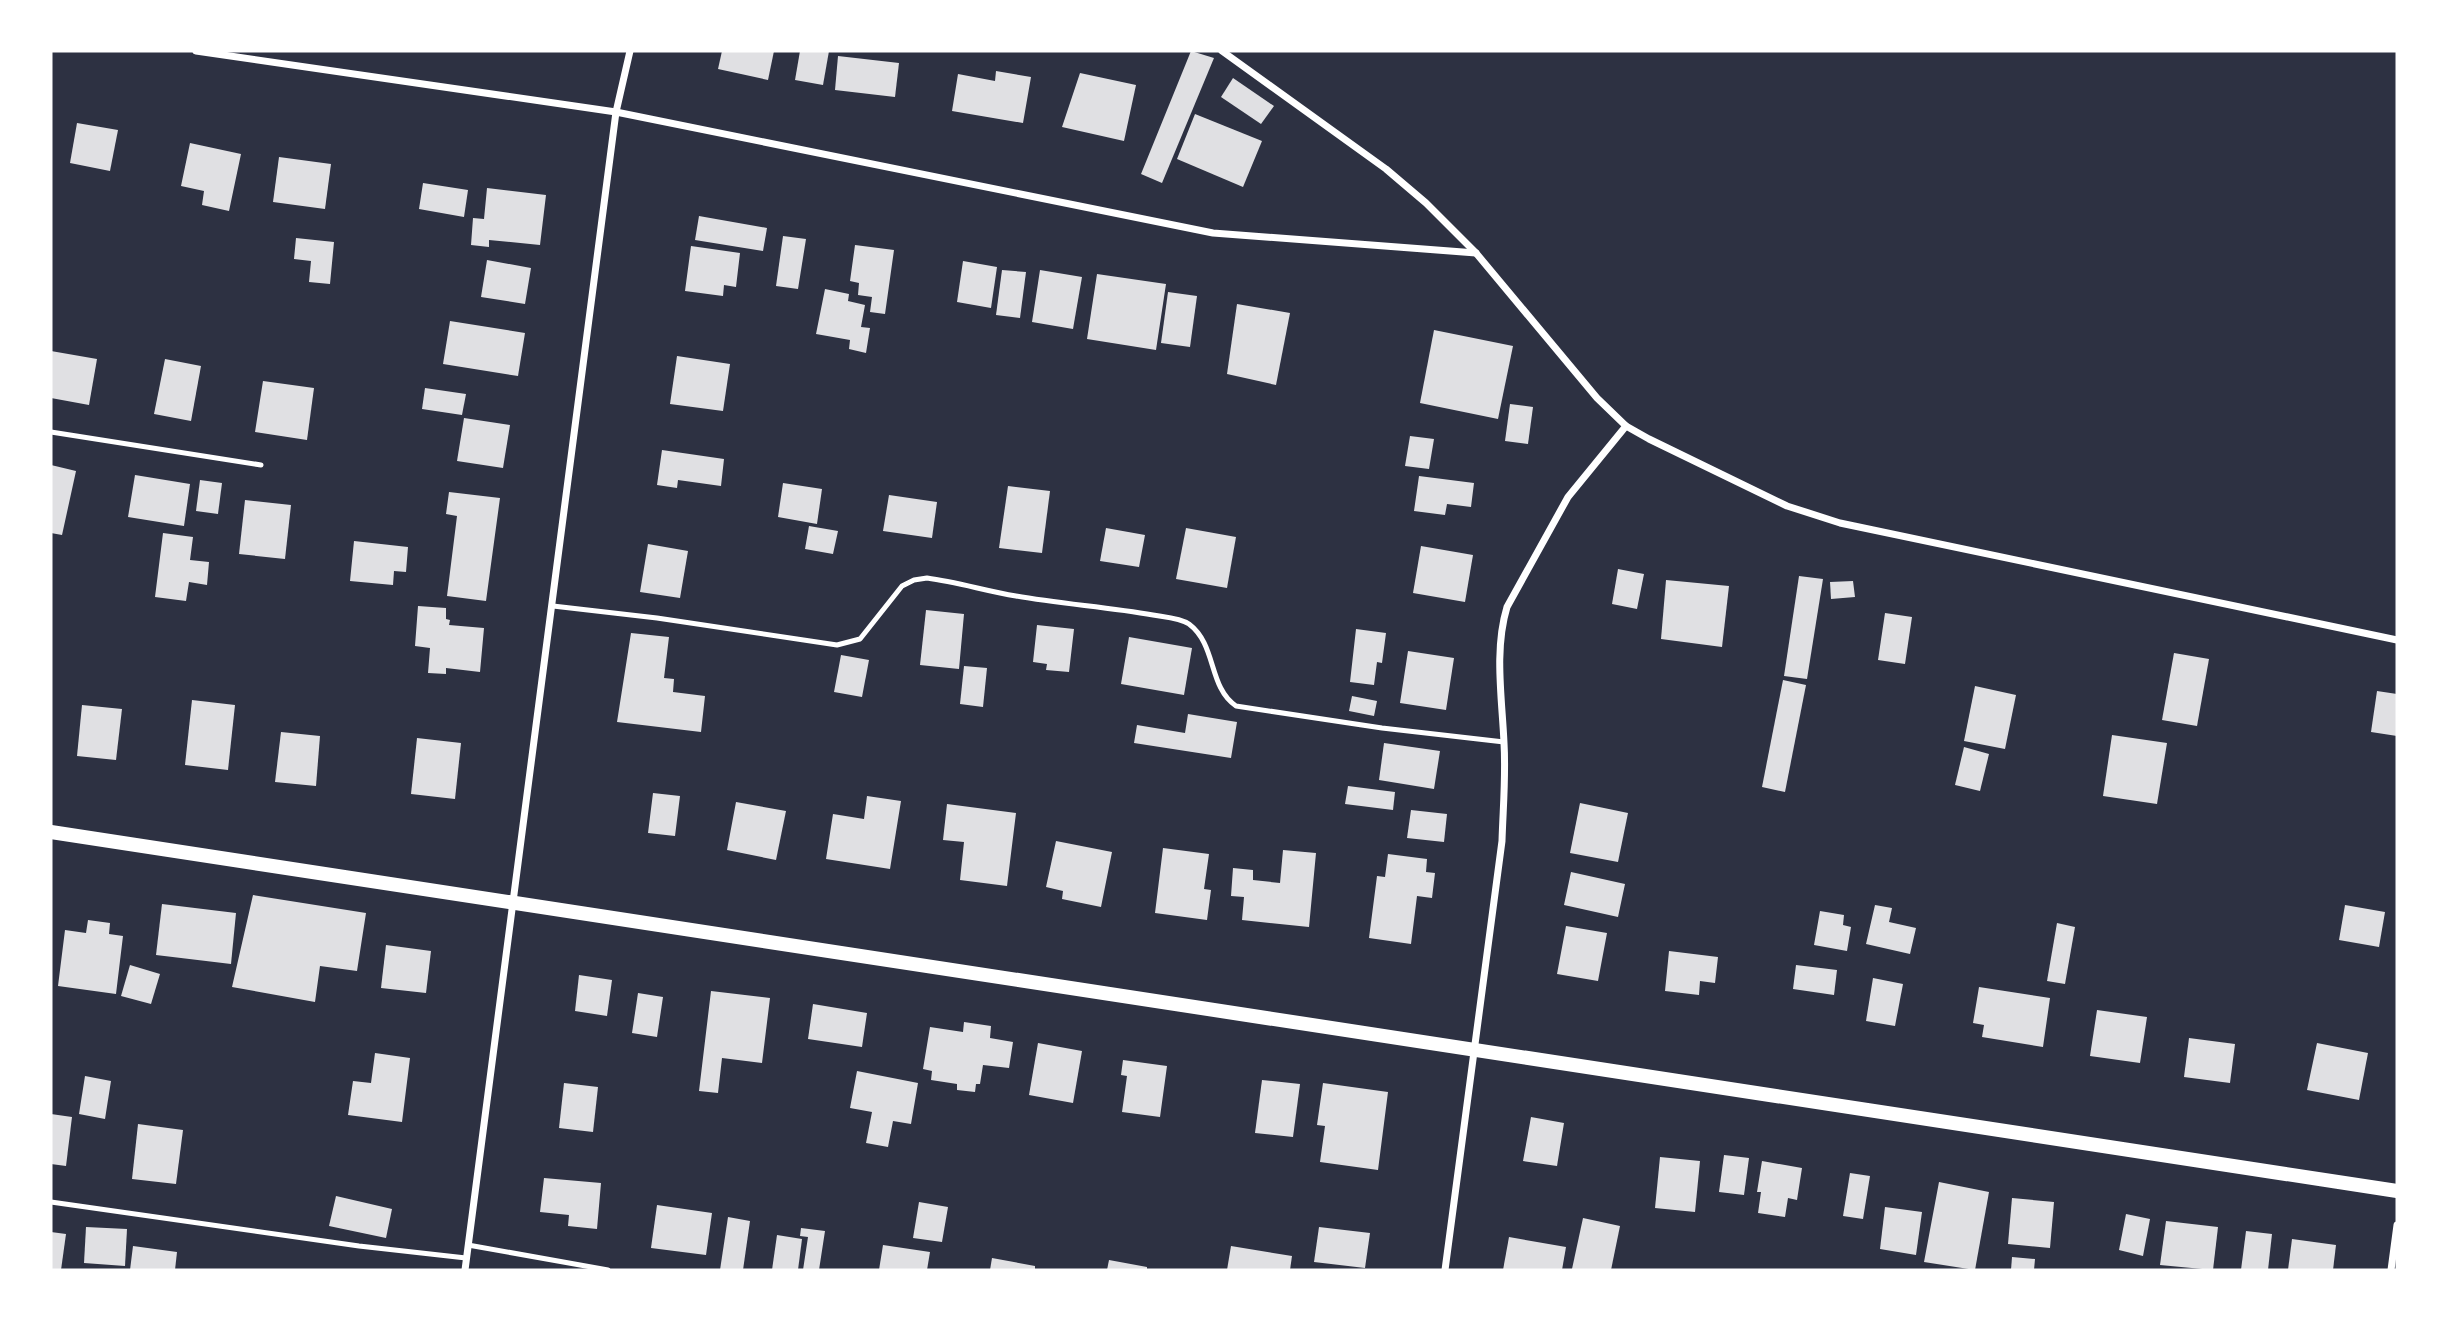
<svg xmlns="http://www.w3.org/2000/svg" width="2448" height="1321" font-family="Commissioner,sans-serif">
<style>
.building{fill:#e0e0e3}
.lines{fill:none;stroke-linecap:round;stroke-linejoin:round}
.service{stroke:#fff;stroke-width:5}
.minor{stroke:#fff;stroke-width:7}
.secondary{stroke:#fff;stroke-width:14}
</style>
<rect width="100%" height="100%" fill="#2d3142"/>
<g class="building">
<polygon points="722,51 774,51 768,80 718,69"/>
<polygon points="800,51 829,51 823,85 795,80"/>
<polygon points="1191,51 1214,58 1162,183 1141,174"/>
<polygon points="838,56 899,63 895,97 835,90"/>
<polygon points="996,71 1031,77 1023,123 952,111 958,74 995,81"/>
<polygon points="1080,73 1136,85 1124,141 1062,127"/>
<polygon points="1233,78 1274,106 1261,124 1221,97"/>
<polygon points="1195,114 1262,141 1243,187 1177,159"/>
<polygon points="77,123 118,130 110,171 70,163"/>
<polygon points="190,143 241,154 229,211 202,205 204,191 181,186"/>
<polygon points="279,157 331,164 325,209 273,202"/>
<polygon points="423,183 468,190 464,217 419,209"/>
<polygon points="487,188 546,195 540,245 489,240 489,247 471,245 473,218 484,219"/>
<polygon points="699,216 767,228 763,251 695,240"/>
<polygon points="783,236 806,239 798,289 776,286"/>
<polygon points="296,238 334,242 330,284 309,282 311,261 294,259"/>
<polygon points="855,245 894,250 885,314 870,312 872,297 858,295 859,283 850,281"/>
<polygon points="691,246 740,253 736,287 724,285 723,296 685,291"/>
<polygon points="487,260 531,268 525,304 481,297"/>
<polygon points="963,261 997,267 991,308 957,302"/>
<polygon points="1002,270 1026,272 1020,318 996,315"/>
<polygon points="1040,270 1082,277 1073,329 1032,322"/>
<polygon points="1097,274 1166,284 1156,350 1087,339"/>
<polygon points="825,289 849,294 848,301 865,305 861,327 870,328 866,353 849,349 850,340 816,334"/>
<polygon points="1168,292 1197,296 1190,347 1161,343"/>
<polygon points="1237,304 1290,313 1276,385 1227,374"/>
<polygon points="450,321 525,333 518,376 443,364"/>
<polygon points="1434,330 1513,346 1498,419 1420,403"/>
<polygon points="51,351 97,359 89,405 51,398"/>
<polygon points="677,356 730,364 723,411 670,404"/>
<polygon points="165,359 201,366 191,421 154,414"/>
<polygon points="263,381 314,388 307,440 255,432"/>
<polygon points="425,388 466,394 462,415 422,409"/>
<polygon points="1510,404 1533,407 1528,444 1505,441"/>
<polygon points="464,418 510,425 503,468 457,461"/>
<polygon points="1410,436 1434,439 1429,469 1405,466"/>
<polygon points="662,450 724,459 721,486 678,480 677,488 657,485"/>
<polygon points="51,465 76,471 62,535 51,533"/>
<polygon points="135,475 190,484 184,526 128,517"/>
<polygon points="1419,476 1474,483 1471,507 1447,504 1445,515 1414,511"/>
<polygon points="200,480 222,483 218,514 196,511"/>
<polygon points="783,483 822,489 817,524 778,517"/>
<polygon points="1008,486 1050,491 1042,553 999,548"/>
<polygon points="449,492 500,498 486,601 447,596 457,516 446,514"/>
<polygon points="889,495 937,502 932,538 883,531"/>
<polygon points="245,500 291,505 285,559 239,554"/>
<polygon points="809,526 838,531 833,554 805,549"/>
<polygon points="1106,528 1145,535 1139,567 1100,561"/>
<polygon points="1186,528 1236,537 1227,588 1176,579"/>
<polygon points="163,533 193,537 190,560 209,562 207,585 189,582 186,601 155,597"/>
<polygon points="354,541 408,547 406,572 394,571 393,585 350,581"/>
<polygon points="648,544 688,551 680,598 640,592"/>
<polygon points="1421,546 1473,555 1465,602 1413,593"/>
<polygon points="1618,569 1644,574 1637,609 1612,604"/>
<polygon points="1799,576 1823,579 1807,679 1784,676"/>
<polygon points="1666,580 1729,586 1722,647 1661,639"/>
<polygon points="1853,581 1855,597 1831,599 1830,582"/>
<polygon points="418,606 446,608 446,619 450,620 449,625 484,628 480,672 446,668 446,674 428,673 430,648 415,646"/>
<polygon points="926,610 964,614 959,669 920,665"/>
<polygon points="1885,613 1912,617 1905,664 1878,660"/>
<polygon points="1037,625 1074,629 1069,672 1046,670 1047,664 1033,662"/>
<polygon points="1356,629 1386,633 1382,663 1377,662 1374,685 1350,682"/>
<polygon points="631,633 669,637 664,678 674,679 673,692 705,696 701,732 617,722"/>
<polygon points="1129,637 1192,648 1184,695 1121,684"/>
<polygon points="1408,651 1454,658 1446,710 1400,703"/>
<polygon points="2174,653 2209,659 2197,726 2162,720"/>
<polygon points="841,655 869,660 862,697 834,692"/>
<polygon points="964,666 987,668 983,707 960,704"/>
<polygon points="1783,680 1806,685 1785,792 1762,787"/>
<polygon points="1975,686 2016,695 2005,749 1964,741"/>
<polygon points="2377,691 2397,694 2397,736 2371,732"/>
<polygon points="1352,696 1377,701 1374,716 1349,711"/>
<polygon points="192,700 235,705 228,770 185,765"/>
<polygon points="82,705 122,709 116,760 77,756"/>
<polygon points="1188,714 1237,722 1231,758 1134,743 1137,725 1185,733"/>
<polygon points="281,732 320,736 316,786 275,782"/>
<polygon points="2112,735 2167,743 2157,804 2103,796"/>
<polygon points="417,738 461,743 455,799 411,794"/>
<polygon points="1384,743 1440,751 1434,789 1379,780"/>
<polygon points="1964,747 1989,754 1980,791 1955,785"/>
<polygon points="1348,786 1395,792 1393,810 1345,804"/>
<polygon points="653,793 680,796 675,836 648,833"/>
<polygon points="867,796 901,801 890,869 826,859 833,814 864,819"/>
<polygon points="736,802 786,811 776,860 727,850"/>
<polygon points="1580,803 1628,813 1618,862 1570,853"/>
<polygon points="947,804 1016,813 1007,886 960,880 964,842 943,840"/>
<polygon points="1411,810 1447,814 1444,842 1407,838"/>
<polygon points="1056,841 1112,852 1101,907 1062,899 1063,891 1046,887"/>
<polygon points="1163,848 1209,854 1204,889 1211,890 1207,920 1155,913"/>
<polygon points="1283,850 1316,853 1309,927 1242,920 1244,897 1231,896 1233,868 1253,870 1253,880 1280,883"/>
<polygon points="1388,854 1427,859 1426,872 1435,873 1432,898 1417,896 1411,944 1369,938 1377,876 1385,877"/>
<polygon points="1571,872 1625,884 1618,917 1564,905"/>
<polygon points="253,895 366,913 357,971 320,966 315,1002 232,987"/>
<polygon points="162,904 236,913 231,964 156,955"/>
<polygon points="1875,905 1892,908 1889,922 1916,928 1910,954 1866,944"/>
<polygon points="2345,905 2385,912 2379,947 2339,940"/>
<polygon points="1820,911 1844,915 1843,925 1851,927 1847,951 1814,945"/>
<polygon points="88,920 110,923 109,934 123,936 116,994 58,986 65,930 86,933"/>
<polygon points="2057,923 2075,927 2065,984 2047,981"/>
<polygon points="1566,926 1607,933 1598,981 1557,974"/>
<polygon points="386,945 431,951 426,993 381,988"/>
<polygon points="1669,951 1718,957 1715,983 1700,981 1699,995 1665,991"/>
<polygon points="130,965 160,974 151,1004 121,996"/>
<polygon points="1796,965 1837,970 1834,995 1793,989"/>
<polygon points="579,975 612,980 607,1016 575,1011"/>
<polygon points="1873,978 1903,984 1895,1026 1866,1021"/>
<polygon points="1979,987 2050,998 2043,1047 1982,1037 1984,1025 1973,1023"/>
<polygon points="711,991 770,998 762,1063 722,1058 718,1093 699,1091"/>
<polygon points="638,993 663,997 657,1037 632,1033"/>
<polygon points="813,1004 867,1013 862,1047 808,1039"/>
<polygon points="2097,1010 2147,1017 2140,1063 2090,1056"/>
<polygon points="964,1022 991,1026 990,1038 1013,1042 1009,1068 983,1065 980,1084 976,1084 975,1092 957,1090 957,1084 931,1080 932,1071 923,1069 930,1027 963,1032"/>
<polygon points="2189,1038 2235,1044 2230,1083 2184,1077"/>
<polygon points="1038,1043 1082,1051 1073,1103 1029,1095"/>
<polygon points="2317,1043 2368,1053 2359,1100 2307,1090"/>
<polygon points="375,1053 410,1058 402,1122 348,1115 353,1081 371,1083"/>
<polygon points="1123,1060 1167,1066 1160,1117 1122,1112 1127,1076 1121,1075"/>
<polygon points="857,1071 918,1083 911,1124 893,1121 888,1147 866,1143 872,1112 850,1108"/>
<polygon points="85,1076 111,1081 105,1119 79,1114"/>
<polygon points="1262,1080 1300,1084 1293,1137 1255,1133"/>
<polygon points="564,1083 598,1087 593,1132 559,1128"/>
<polygon points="1323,1083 1388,1092 1378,1170 1320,1162 1325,1126 1317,1125"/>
<polygon points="51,1114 72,1117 66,1166 51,1164"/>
<polygon points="1531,1117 1564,1123 1557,1166 1523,1161"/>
<polygon points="138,1124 183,1130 176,1184 132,1179"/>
<polygon points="1724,1155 1749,1158 1744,1195 1719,1192"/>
<polygon points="1660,1157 1700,1161 1695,1212 1655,1208"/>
<polygon points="1762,1161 1802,1168 1797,1200 1788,1198 1785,1217 1758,1213 1761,1192 1757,1192"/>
<polygon points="1850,1173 1870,1176 1863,1219 1843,1216"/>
<polygon points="544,1178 601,1183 597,1229 568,1226 569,1215 540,1212"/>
<polygon points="1939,1182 1989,1192 1975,1270 1924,1262"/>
<polygon points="336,1196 392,1209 386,1238 329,1226"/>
<polygon points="2012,1198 2054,1202 2050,1248 2008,1244"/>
<polygon points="919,1202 948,1207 942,1242 913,1238"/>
<polygon points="657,1205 712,1213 706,1255 651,1248"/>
<polygon points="1885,1207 1922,1212 1916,1255 1880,1249"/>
<polygon points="2126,1214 2150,1219 2143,1256 2119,1250"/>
<polygon points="728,1217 750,1221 743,1270 720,1270"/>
<polygon points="1583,1218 1620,1226 1611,1270 1572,1269"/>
<polygon points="2166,1221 2218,1227 2213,1270 2160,1265"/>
<polygon points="86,1227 127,1229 125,1266 84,1263"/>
<polygon points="1319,1227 1370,1233 1365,1268 1314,1262"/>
<polygon points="801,1228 825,1231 819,1270 803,1270 808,1237 800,1236"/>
<polygon points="2246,1231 2272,1234 2268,1270 2241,1270"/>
<polygon points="51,1232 66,1234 61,1270 51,1270"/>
<polygon points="777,1235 802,1239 798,1270 772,1270"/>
<polygon points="1509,1237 1566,1247 1562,1270 1503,1270"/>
<polygon points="2292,1239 2336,1245 2333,1270 2288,1270"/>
<polygon points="883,1245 930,1252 927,1270 879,1270"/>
<polygon points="133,1246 177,1252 175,1270 130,1270"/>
<polygon points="1231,1246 1292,1256 1290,1270 1227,1270"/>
<polygon points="2012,1257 2035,1259 2034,1270 2011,1270"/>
<polygon points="992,1258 1035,1266 1035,1270 990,1270"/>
<polygon points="1109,1260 1147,1267 1147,1270 1107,1270"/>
</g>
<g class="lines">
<g class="service">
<polyline points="51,432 261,465"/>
<path d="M553,606l104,12 180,27 23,-6 42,-53 12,-6 13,-2c30,4 59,13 89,18 45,8 92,11 137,19 11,2 27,3 36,9 28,21 19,63 47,82l146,22 122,14"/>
<polyline points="51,1202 359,1246 466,1258"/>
<polyline points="468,1245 608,1270"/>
</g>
<g class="minor">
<polyline points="196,51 616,112 1213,233 1476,253"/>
<polyline points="1222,51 1386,169 1426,203 1476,253 1597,398 1626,426 1649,439 1787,506 1840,523 2397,640"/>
<polyline points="465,1270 616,112 630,51"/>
<path d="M1445,1270l57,-429c1,-33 4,-65 2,-98 -2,-45 -10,-93 3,-136l61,-110 58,-71"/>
<polyline points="2391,1270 2397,1225"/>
</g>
<polyline class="secondary" points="51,832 2397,1191"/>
</g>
<rect width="2448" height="1321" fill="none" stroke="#ffffff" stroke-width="105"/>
</svg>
